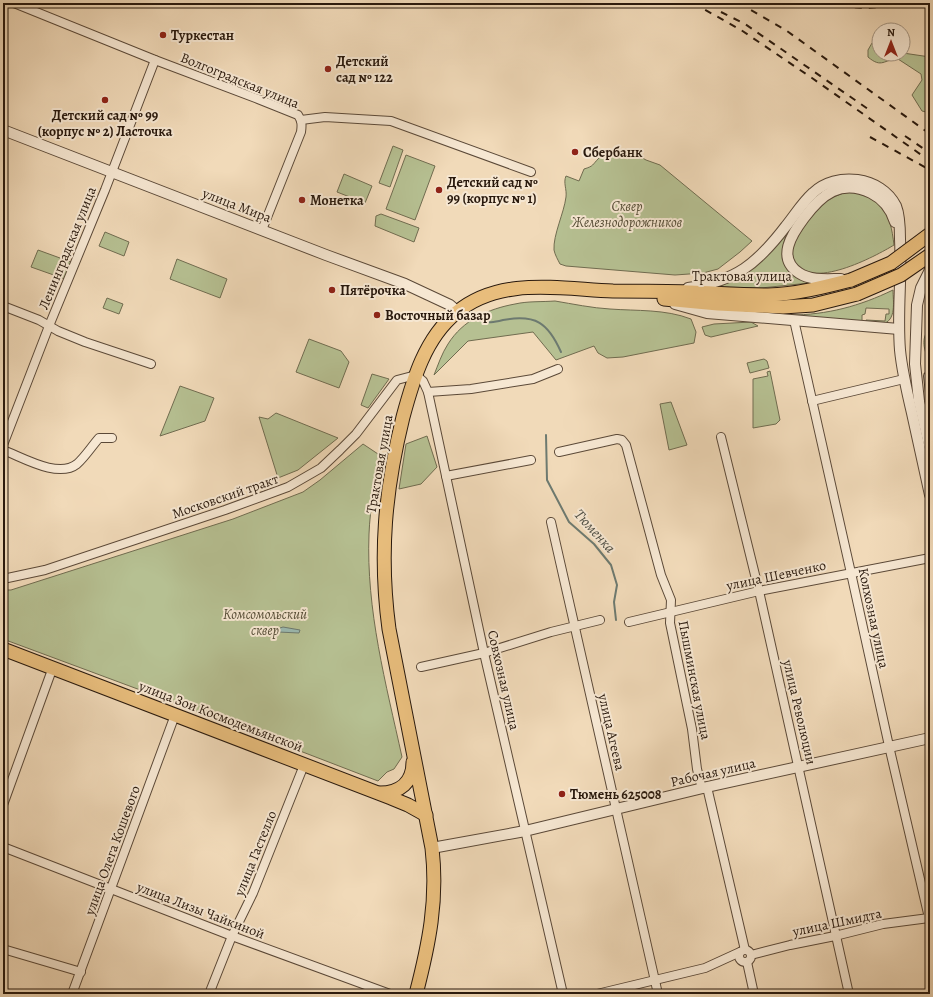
<svg xmlns="http://www.w3.org/2000/svg" width="933" height="997" font-family="Alegreya,serif">
<style>
.green{fill:#b6c092;stroke:#706c50}
.water{fill:#9bbab2;stroke:#6d7a70}
.lines{fill:none;stroke-linecap:round;stroke-linejoin:round}
.stream{stroke:#6d7a70;stroke-width:2}
.minor-casing{stroke:#5b4938;stroke-width:10}
.tertiary-casing{stroke:#5b4938;stroke-width:12}
.primary-casing{stroke:#29190d;stroke-width:15}
.minor{stroke:#f6e7d2;stroke-width:8}
.tertiary{stroke:#f6e7d2;stroke-width:10}
.primary{stroke:#e8bd7c;stroke-width:13}
.rail{stroke:#29190d;stroke-width:2;stroke-dasharray:7 7;stroke-linecap:butt}
.primary-bridge-casing{stroke:#29190d;stroke-width:15;stroke-linecap:butt}
.primary-bridge{stroke:#e8bd7c;stroke-width:13}
.poi-dot{fill:#8f2418;stroke:#f6e7d2;stroke-width:1.5}
.labels{text-anchor:middle;stroke-width:4;stroke-linejoin:round;paint-order:stroke}
.poi-label{font-size:14px;font-weight:bold;fill:#29190d;stroke:#f6e7d2;text-anchor:start}
.street-label{font-size:14px;fill:#29190d;stroke:#f6e7d2}
.park-label{font-size:14px;font-style:italic;fill:#534b35;stroke:#f6e7d2}
.water-label{font-size:15px;font-style:italic;fill:#515147;stroke:#f6e7d2}
</style>
<rect width="100%" height="100%" fill="#f1dab9"/>
<filter id="stains"><feTurbulence type="fractalNoise" baseFrequency=".005" numOctaves="4"/><feColorMatrix values="0 0 0 0 .2 0 0 0 0 .09 0 0 0 0 .02 0 0 0 .5 -.17"/></filter>
<radialGradient id="worn" r=".72"><stop offset=".6" stop-color="#630" stop-opacity="0"/><stop offset="1" stop-color="#630" stop-opacity=".3"/></radialGradient>
<g class="green">
<path d="M878,41l1,13 24,-1 27,4v56l-8,-2 -10,-16 10,-15 -1,-6 -23,-15c-14,0 -16,10 -30,-2v-7l4,-7z"/>
<polygon points="393,146 403,150 390,187 379,183"/>
<path d="M620,150l19,6 7,4 14,5 92,76 -12,11 -22,17 -15,4 -28,2 -109,-9 -6,-2c-2,-4 -5,-9 -6,-14 -1,-15 10,-37 12,-53 1,-8 -3,-14 0,-21l13,5 5,-12c10,-3 8,-4 15,-11 6,-5 13,-6 21,-8z"/>
<polygon points="406,155 435,166 415,220 386,209"/>
<polygon points="344,174 372,186 365,203 337,192"/>
<path d="M847,192c19,-1 38,12 43,31 2,7 3,14 4,22 -18,11 -85,47 -100,16 -6,-13 4,-25 11,-36 12,-18 21,-27 42,-33z"/>
<polygon points="381,214 419,228 414,242 375,226 376,216"/>
<polygon points="105,232 129,242 124,256 99,246"/>
<path d="M785,235l1,1c-9,24 0,38 23,47l-48,5 -42,-1 12,-6z"/>
<polygon points="38,250 71,262 65,279 31,267"/>
<polygon points="177,259 227,279 220,298 170,279"/>
<path d="M893,290c0,11 4,31 -11,34 -5,1 -11,0 -16,0v-4l19,1 1,-7h3v-5l-23,-1 -1,6 -3,1v9l-72,-9c37,0 70,-9 103,-25z"/>
<polygon points="107,298 123,304 119,314 103,308"/>
<path d="M555,301c18,3 37,7 55,8 27,2 55,0 81,10l5,13 -2,11 -71,14 -16,1 -9,-5 -4,-7 -38,14 -23,-28 -65,9 -34,34c4,-10 8,-22 14,-31 15,-24 40,-35 67,-40 13,-3 27,-2 40,-3z"/>
<polygon points="751,322 758,326 711,337 705,335 702,327 714,324"/>
<path d="M930,327v36c-6,-13 -10,-24 0,-36z"/>
<polygon points="309,339 341,351 349,362 339,388 296,372"/>
<polygon points="764,359 767,361 769,368 750,373 747,363"/>
<polygon points="770,371 780,420 776,424 753,428 753,379 768,376 767,372"/>
<polygon points="372,374 389,379 368,408 361,405"/>
<polygon points="180,386 214,398 205,421 160,436"/>
<polygon points="671,402 687,445 669,450 660,404"/>
<polygon points="276,413 338,438 298,470 278,478 259,417 268,419"/>
<polygon points="427,436 437,467 421,484 399,489 406,444"/>
<path d="M363,444l18,12c-6,25 -11,52 -12,78 -3,76 17,150 33,223l-8,12 -7,3 -9,9 -200,-77 -175,-65v-49h8l222,-71 70,-27 17,-12z"/>
</g>
<polygon class="water" points="283,627 300,630 299,633 278,632 280,628"/>
<g class="lines">
<g class="stream">
<path d="M479,320c8,4 16,2 24,0 33,-6 45,3 58,32"/>
<polyline points="546,435 547,480 569,522 594,544 611,565 617,585 614,602 616,620"/>
</g>
<defs>
<g id="minor">
<path d="M14,3l141,57 103,39 40,16c4,6 4,10 3,17l-39,98"/>
<polyline points="301,120 325,117 391,121 531,172"/>
<polyline points="3,306 39,320 58,331 85,342 151,364"/>
<polyline points="794,320 851,573 889,746 930,922"/>
<polyline points="428,392 471,389 533,379 558,369"/>
<polyline points="930,393 928,376 930,375"/>
<polyline points="812,401 904,379"/>
<polyline points="721,437 759,591 849,994"/>
<polyline points="3,445 49,326 105,190 155,60"/>
<path d="M3,450c19,7 55,29 74,14 8,-7 15,-18 22,-26h13"/>
<polyline points="559,452 617,439 622,440 626,445 661,575 671,600 670,623 692,729 697,769 702,789"/>
<polyline points="446,476 531,460"/>
<polyline points="551,522 658,994"/>
<polyline points="3,579 45,570 225,510 288,487 321,468 340,450 356,434 397,380 416,375 423,381 428,392 484,653 563,994"/>
<polyline points="629,622 759,591 930,558"/>
<polyline points="421,667 484,653 551,632 600,620"/>
<polyline points="707,787 745,950"/>
<polyline points="3,805 53,667"/>
<polyline points="3,847 232,936 390,994"/>
<polyline points="3,949 81,972"/>
<circle cx="745" cy="956" r="6"/>
<polyline points="751,955 790,945 835,936 883,924 929,918"/>
<polyline points="747,962 754,994"/>
<polyline points="72,994 175,715"/>
<polyline points="209,994 232,936 253,893 304,765"/>
<polyline points="597,994 705,968 740,952"/>
</g>
<g id="tertiary">
<polyline points="3,130 326,255 405,284 450,305 457,311"/>
<polyline points="930,270 921,288 917,305 915,364 919,401 930,449"/>
<path d="M841,279c-13,0 -30,2 -42,-6 -23,-15 -7,-39 5,-55 17,-23 37,-40 67,-25 12,6 20,16 24,29"/>
<path d="M688,288c48,-7 69,-24 98,-62 9,-11 16,-23 27,-33 23,-22 68,-17 83,13 4,10 4,22 4,33 2,37 -3,74 0,111 2,21 7,42 12,63 6,27 12,54 18,82"/>
<polyline points="675,304 707,313 899,329"/>
<polyline points="432,848 525,831 707,787 930,738"/>
</g>
<g id="primary">
<polyline points="664,299 718,304 783,307 813,305 857,294"/>
<polyline points="3,649 391,798 408,805 426,815"/>
<path d="M380,793c20,0 33,-11 33,-31"/>
<path d="M416,994c13,-50 22,-94 16,-146l-43,-219c-10,-75 -4,-139 14,-212 10,-37 22,-79 53,-104 44,-37 104,-24 157,-22 26,0 51,0 77,1 26,1 52,3 78,3 29,-1 56,-8 83,-15"/>
</g>
</defs>
<use href="#minor" class="minor-casing"/>
<use href="#tertiary" class="tertiary-casing"/>
<use href="#primary" class="primary-casing"/>
<use href="#minor" class="minor"/>
<use href="#tertiary" class="tertiary"/>
<use href="#primary" class="primary"/>
<g class="rail">
<polyline points="693,3 741,30 812,78 930,161"/>
<polyline points="739,3 787,31 930,134"/>
<polyline points="799,3 864,8 930,4"/>
<polyline points="721,12 745,24 868,109"/>
<polyline points="905,136 930,153"/>
<polyline points="870,137 930,170"/>
</g>
<defs>
<g id="primary-bridge">
<polyline points="851,280 891,263 930,234"/>
<polyline points="857,294 901,275 930,255"/>
</g>
</defs>
<use href="#primary-bridge" class="primary-bridge-casing"/>
<use href="#primary-bridge" class="primary-bridge"/>
</g>
<g class="poi-dot">
<circle cx="163" cy="35" r="4"/>
<circle cx="328" cy="69" r="4"/>
<circle cx="105" cy="100" r="4"/>
<circle cx="575" cy="152" r="4"/>
<circle cx="439" cy="190" r="4"/>
<circle cx="302" cy="200" r="4"/>
<circle cx="332" cy="290" r="4"/>
<circle cx="377" cy="315" r="4"/>
<circle cx="562" cy="794" r="4"/>
</g>
<g class="labels">
<g class="poi-label">
<text x="171" y="40">Туркестан</text>
<text x="336" y="66">Детский<tspan x="336" dy="16">сад № 122</tspan></text>
<text x="105" y="120" text-anchor="middle">Детский сад № 99<tspan x="105" dy="16">(корпус № 2) Ласточка</tspan></text>
<text x="583" y="157">Сбербанк</text>
<text x="447" y="187">Детский сад №<tspan x="447" dy="16">99 (корпус № 1)</tspan></text>
<text x="310" y="205">Монетка</text>
<text x="340" y="295">Пятёрочка</text>
<text x="385" y="320">Восточный базар</text>
<text x="570" y="799">Тюмень 625008</text>
</g>
<g class="street-label">
<text transform="translate(240 80) rotate(22)" y="5">Волгоградская улица</text>
<text transform="translate(237 205) rotate(21)" y="5">улица Мира</text>
<text transform="translate(67 248) rotate(-68)" y="5">Ленинградская улица</text>
<text x="742" y="281">Трактовая улица</text>
<text transform="translate(379 464) rotate(-80)" y="5">Трактовая улица</text>
<text transform="translate(225 496) rotate(-19)" y="5">Московский тракт</text>
<text transform="translate(776 575) rotate(-12)" y="5">улица Шевченко</text>
<text transform="translate(874 618) rotate(78)" y="5">Колхозная улица</text>
<text transform="translate(504 680) rotate(77)" y="5">Совхозная улица</text>
<text transform="translate(695 680) rotate(79)" y="5">Пышминская улица</text>
<text transform="translate(800 712) rotate(77)" y="5">улица Революции</text>
<text transform="translate(221 716) rotate(21)" y="5">улица Зои Космодемьянской</text>
<text transform="translate(612 732) rotate(77)" y="5">улица Агеева</text>
<text transform="translate(713 772) rotate(-13)" y="5">Рабочая улица</text>
<text transform="translate(112 850) rotate(-70)" y="5">улица Олега Кошевого</text>
<text transform="translate(255 853) rotate(-68)" y="5">улица Гастелло</text>
<text transform="translate(201 910) rotate(21)" y="5">улица Лизы Чайкиной</text>
<text transform="translate(837 922) rotate(-12)" y="5">улица Шмидта</text>
</g>
<g class="park-label">
<text x="627" y="211">Сквер<tspan x="627" dy="16">Железнодорожников</tspan></text>
<text x="265" y="619">Комсомольский<tspan x="265" dy="16">сквер</tspan></text>
</g>
<g class="water-label">
<text transform="translate(595 531) rotate(48)" y="5">Тюменка</text>
</g>
</g>
<rect width="933" height="997" fill="none" stroke="#f1dab9" stroke-width="16"/>
<rect x="4" y="4" width="925" height="989" fill="none" stroke="#29190d" stroke-width="2"/>
<rect x="8" y="8" width="917" height="981" fill="none" stroke="#29190d"/>
<g transform="translate(891 42)"><circle r="19" fill="#f6e7d2" stroke="#a49583"/>
<path d="M0-3L7 15L0 10L-7 15Z" fill="#8f2418"/>
<text y="-6" font-size="11" font-weight="bold" text-anchor="middle" fill="#29190d">N</text>
</g>
<rect width="100%" height="100%" filter="url(#stains)"/>
<rect width="100%" height="100%" fill="url(#worn)"/>
</svg>
